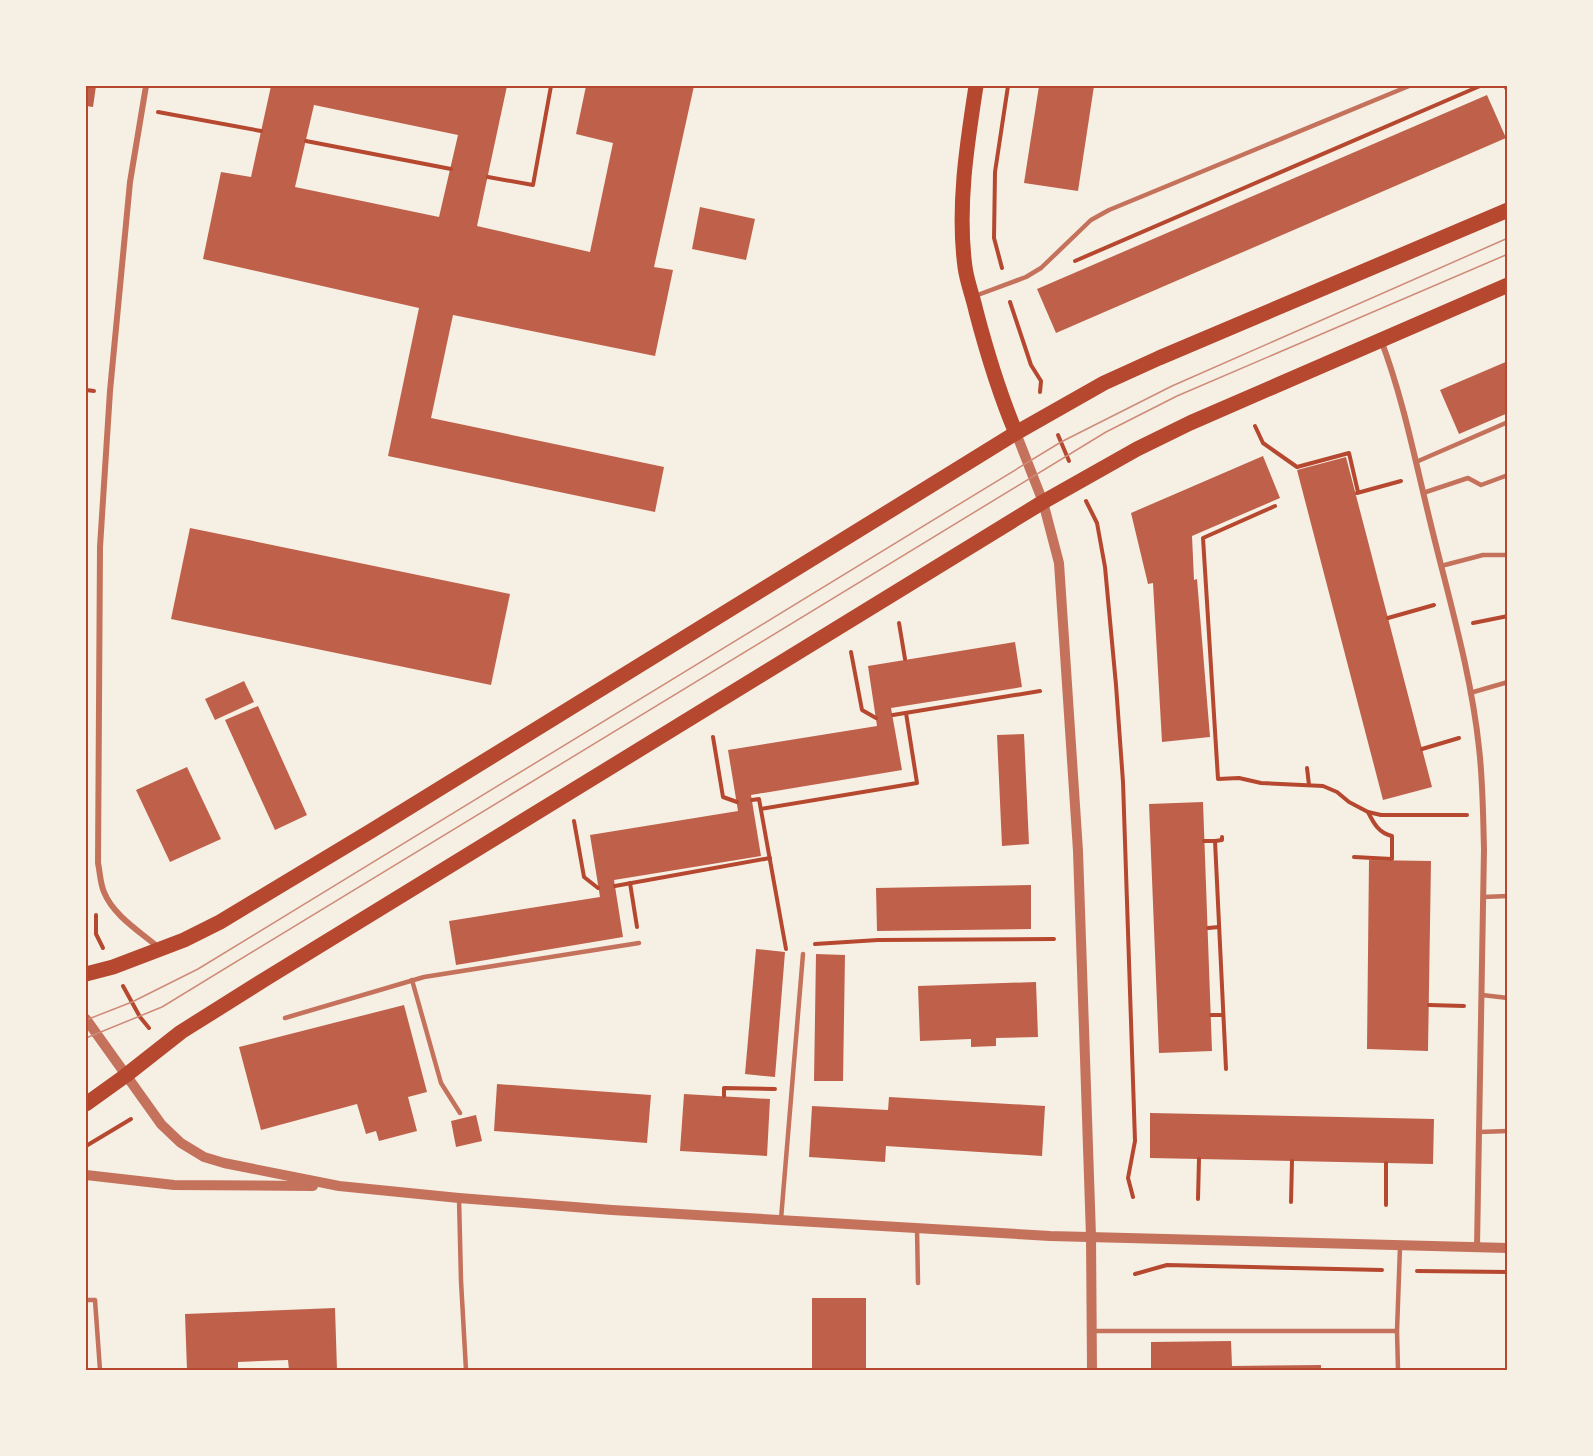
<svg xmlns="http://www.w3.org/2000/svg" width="1593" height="1456" font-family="'Open Sans',sans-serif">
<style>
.building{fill:#bf614a;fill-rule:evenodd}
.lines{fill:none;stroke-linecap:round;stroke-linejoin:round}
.path{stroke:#b5482f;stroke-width:4}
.service{stroke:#c5725c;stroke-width:4.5}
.minor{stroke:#c5725c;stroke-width:6}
.tertiary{stroke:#c5725c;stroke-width:10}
.primary{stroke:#b5482f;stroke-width:15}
.tram{stroke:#cf8b77;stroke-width:1.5}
.neatline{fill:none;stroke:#b5482f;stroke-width:2}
</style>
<rect width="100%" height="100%" fill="#f6efe4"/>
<g class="building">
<polygon points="86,86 96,86 93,107 86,106"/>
<path d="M271,86h236l-30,140 113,26 23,-109 -37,-9 10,-48h108l-40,181 19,3 -18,86 -202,-41 -22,103 233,49 -9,45 -267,-56 31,-148 -216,-49 18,-87 30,5zM314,105l144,30 -19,82 -144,-30z"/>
<polygon points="1039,86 1094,86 1078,191 1024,183"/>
<polygon points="1487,95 1506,138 1056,333 1037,289"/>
<polygon points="700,207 755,219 746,260 692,249"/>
<polygon points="1508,361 1508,413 1459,434 1440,390"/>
<polygon points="1263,456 1280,498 1192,536 1194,580 1197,579 1210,737 1162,742 1153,583 1148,584 1131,513"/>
<polygon points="1346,457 1432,787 1383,800 1297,470"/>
<polygon points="190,528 510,594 491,685 171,619"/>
<polygon points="1015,642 1022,687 891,708 902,770 751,795 761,856 614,880 623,937 456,965 449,921 600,897 590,835 738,811 728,750 877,726 868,666"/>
<polygon points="244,681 254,702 215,720 205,699"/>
<polygon points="258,706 307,815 275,830 225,720"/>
<polygon points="1024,734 1029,844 1002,846 997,735"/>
<polygon points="187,767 221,839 170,862 136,790"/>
<polygon points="1203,802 1212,1051 1159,1053 1149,804"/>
<polygon points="1369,860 1431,861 1428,1051 1367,1049"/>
<polygon points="1031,885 1031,929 877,931 876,888"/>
<polygon points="756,949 785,952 775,1077 745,1074"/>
<polygon points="816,954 845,955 843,1081 814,1081"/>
<polygon points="1036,982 1038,1037 996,1038 996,1046 971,1047 971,1039 920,1041 918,986"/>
<polygon points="404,1005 427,1092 408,1097 417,1131 379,1141 376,1131 366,1134 357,1104 261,1130 239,1047"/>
<polygon points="497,1084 651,1095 647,1143 494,1131"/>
<polygon points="684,1094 770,1099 767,1156 680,1151"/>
<polygon points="889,1097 1045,1106 1042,1156 886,1146 885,1162 809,1157 812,1106 888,1110"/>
<polygon points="1150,1113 1434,1119 1433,1164 1150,1158"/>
<polygon points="476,1115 482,1141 456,1147 451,1121"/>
<rect x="812" y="1298" width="54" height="72"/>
<polygon points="335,1308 337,1370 289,1370 288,1360 238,1362 238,1370 187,1370 185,1314"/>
<polygon points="1231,1341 1232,1366 1321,1365 1321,1370 1151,1370 1151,1342"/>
</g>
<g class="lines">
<g class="path">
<polyline points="158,112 261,131"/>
<polyline points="306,141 451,169"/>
<polyline points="488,177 533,185 551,86"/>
<polyline points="1075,261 1480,86"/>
<polyline points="1002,268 994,238 995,172 1008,86"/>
<polyline points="1010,302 1031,365 1041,381 1040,392"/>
<polyline points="86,390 94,391"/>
<polyline points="1255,426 1263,443 1297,467 1349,453 1358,492"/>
<polyline points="1058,435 1069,461"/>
<polyline points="1357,493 1401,481"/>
<polyline points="1086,501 1097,523 1105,567 1116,685 1123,782 1135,1141 1128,1178 1133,1197"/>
<polyline points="1275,506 1203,538 1218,779 1239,778 1261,783 1323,786 1337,792 1349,802 1368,812 1381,815 1467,815"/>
<polyline points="1388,618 1434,605"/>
<polyline points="899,623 905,659"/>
<polyline points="1473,623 1508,616"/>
<polyline points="851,652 862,710 876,718"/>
<polyline points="893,715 1040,691"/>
<polyline points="713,737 723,797 737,802"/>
<polyline points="1422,749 1459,738"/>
<polyline points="1307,768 1309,785"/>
<polyline points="752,800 759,799 786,949"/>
<polyline points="761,809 917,783 906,713"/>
<polyline points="574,821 584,877 598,888"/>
<polyline points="1222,837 1222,840 1215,841 1226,1069"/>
<polyline points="1204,841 1215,841"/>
<path d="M1354,857l38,2v-23c-13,-3 -18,-12 -24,-24"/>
<polyline points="630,883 637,927"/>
<polyline points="615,886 770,858"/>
<polyline points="96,915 96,934 103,948"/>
<polyline points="1208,928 1219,927"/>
<polyline points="815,944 878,940 1054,939"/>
<polyline points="123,986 140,1017 149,1028"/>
<polyline points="1429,1005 1464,1006"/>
<polyline points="1211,1015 1223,1015"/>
<polyline points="724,1096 724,1088 775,1089"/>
<polyline points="86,1146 131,1119"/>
<polyline points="1198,1199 1199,1159"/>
<polyline points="1291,1202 1292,1161"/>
<polyline points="1386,1205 1386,1163"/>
<polyline points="1417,1271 1508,1272"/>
<polyline points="1135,1274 1167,1265 1382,1270"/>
</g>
<g class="service">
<polyline points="975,296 1026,277 1041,268 1091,220 1109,210 1409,86"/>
<polyline points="1416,462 1508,422"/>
<polyline points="1423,493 1468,478 1481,485 1508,475"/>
<polyline points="1441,566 1483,555 1508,555"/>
<polyline points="1470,693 1508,682"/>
<polyline points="1483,897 1508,896"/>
<polyline points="412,980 441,1083 460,1113"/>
<polyline points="1482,995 1508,998"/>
<polyline points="285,1018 424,977 639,943"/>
<polyline points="1479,1132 1508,1131"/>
<polyline points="459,1198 461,1281 466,1370"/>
<polyline points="781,1219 803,954"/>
<polyline points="917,1228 918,1283"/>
<polyline points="86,1300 95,1300 100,1370"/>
<polyline points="1091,1331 1397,1331"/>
<polyline points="1398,1370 1397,1331 1400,1247"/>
</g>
<g class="minor">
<path d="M146,86l-16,96 -20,209 -10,156 -2,316c2,9 2,20 6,29 9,23 35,39 54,55"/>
<polyline points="1506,86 1508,89"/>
<path d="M1381,340c22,58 34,120 49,181 18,75 41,150 49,227 4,34 4,67 5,101l-7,398"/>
</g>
<g class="tertiary">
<polyline points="1016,433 1043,502 1059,563 1078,851 1091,1236 1092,1370"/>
<polyline points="86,1019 161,1124 181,1143 204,1157 224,1163 339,1186 459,1198 612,1210 1050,1236 1508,1248"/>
<polyline points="86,1175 174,1185 313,1186"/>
</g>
<g class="primary">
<path d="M976,86c-9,58 -19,121 -11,181 2,15 8,30 11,44 11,42 23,82 40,122"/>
<polyline points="86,974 113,967 184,940 220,922 371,831 1016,433 1104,383 1159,358 1508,210"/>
<polyline points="86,1104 125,1076 181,1032 267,978 1043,502 1137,449 1190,423 1508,285"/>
</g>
<g class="tram">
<polyline points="86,1020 132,1002 198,969 1061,442 1172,386 1508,238"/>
<polyline points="86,1038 162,1007 1106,432 1177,396 1508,254"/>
</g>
</g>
<rect width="1593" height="1456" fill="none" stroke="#f6efe4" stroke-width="174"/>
<rect x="87" y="87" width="1419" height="1282" class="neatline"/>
</svg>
